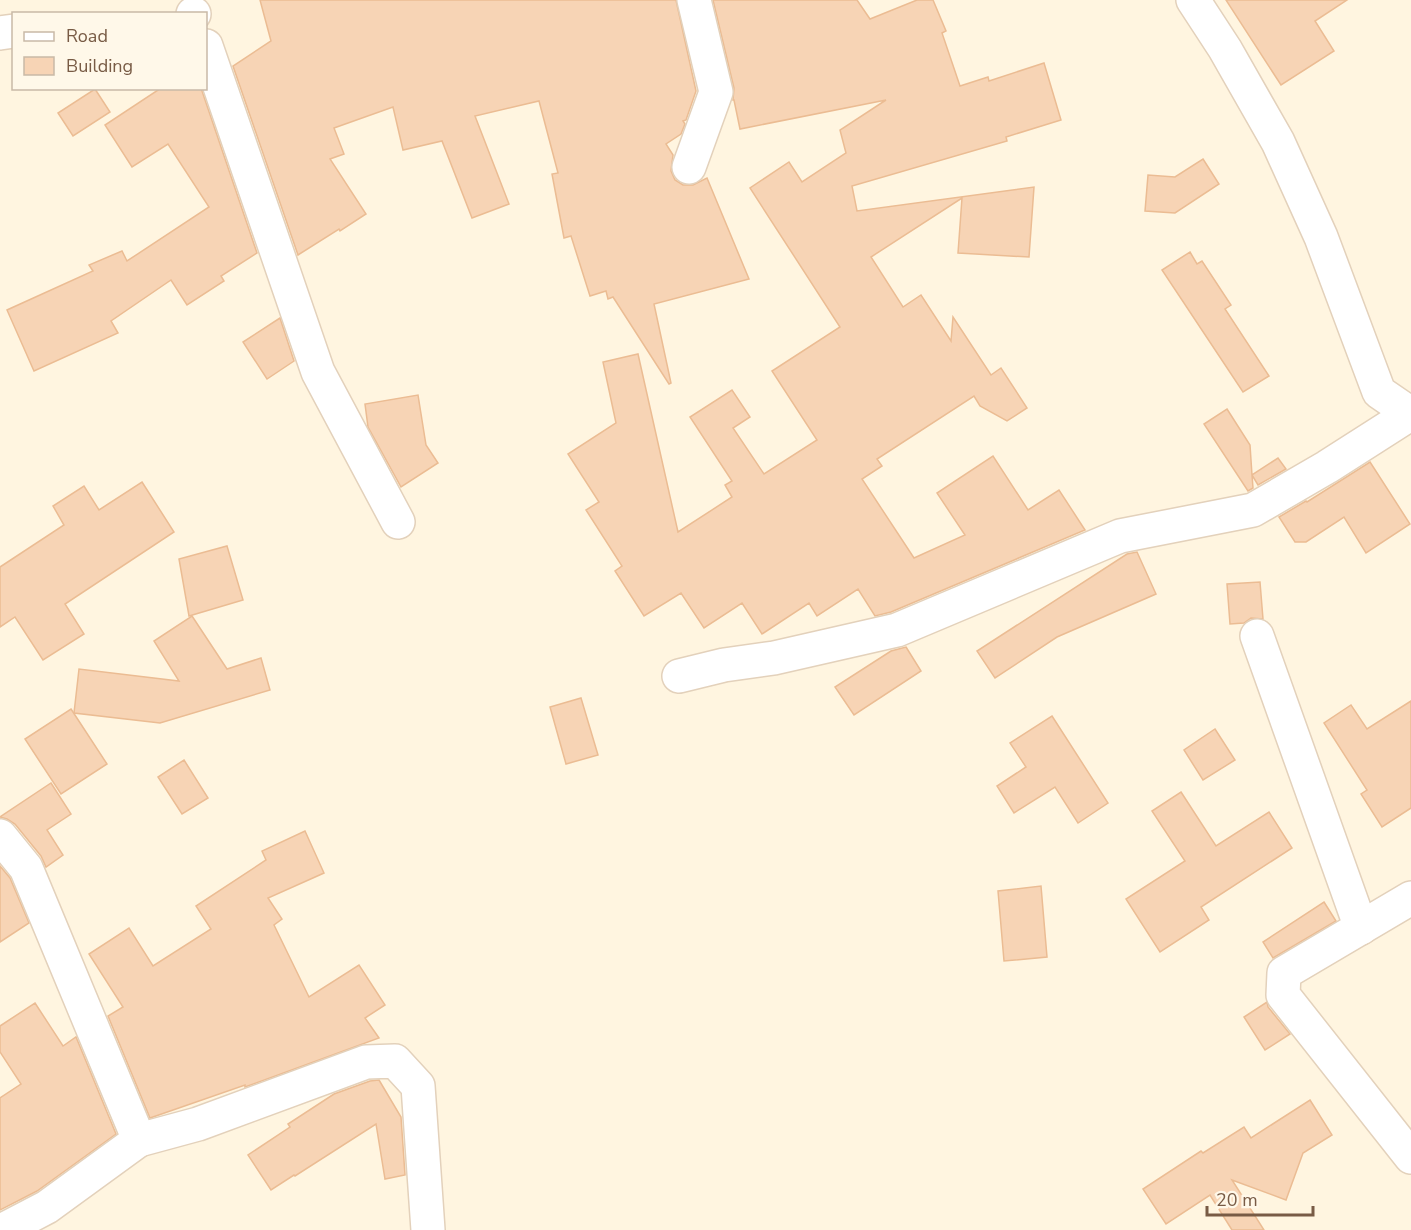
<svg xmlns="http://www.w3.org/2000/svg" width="1411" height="1230" font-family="'Nunito Sans',sans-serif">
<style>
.building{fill:#f7d4b5;stroke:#ebbc93;stroke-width:1.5}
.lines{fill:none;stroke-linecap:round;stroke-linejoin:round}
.minor-casing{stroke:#e3d1bb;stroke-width:36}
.minor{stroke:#fff;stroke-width:33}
</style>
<rect width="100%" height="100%" fill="#fff5e0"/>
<g class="building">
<polygon points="260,0 676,0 696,91 686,120 683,121 685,124 681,134 666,144 673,155 671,171 675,180 683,185 693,185 707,178 749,279 654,304 671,383 669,384 613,297 608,299 606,291 590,296 571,236 564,238 552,174 558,173 539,101 475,116 509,204 472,218 442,141 403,150 393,107 334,128 344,154 330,159 366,214 340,231 339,229 298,255 233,66 271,41"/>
<polygon points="713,0 857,0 870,19 917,0 933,0 946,31 942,33 960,86 988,77 989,81 1044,63 1061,120 1006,137 1007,141 852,186 857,211 1034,187 1029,257 958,253 962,198 871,257 903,307 921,295 951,341 953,317 991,375 1001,368 1027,408 1007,421 980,406 974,396 877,459 882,466 862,479 914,558 965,535 937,493 993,456 1028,510 1059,490 1085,530 891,612 875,616 858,589 817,616 809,603 762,634 742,603 704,628 681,593 644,616 615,571 622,566 586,510 599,502 568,454 616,423 603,362 638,354 678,532 732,497 725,485 732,481 690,417 732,390 750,417 733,428 764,474 817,440 772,371 840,327 750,188 789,162 802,182 846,153 840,130 886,100 740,129 734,100 733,100 734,88"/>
<polygon points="1226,0 1347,0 1315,21 1334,51 1281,85"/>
<polygon points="161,88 201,88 257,253 221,276 224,281 187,305 171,280 111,321 118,333 34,371 7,310 93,271 89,265 122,251 127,261 209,207 168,144 132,167 105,125"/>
<polygon points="95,89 110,112 73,136 58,113"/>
<polygon points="1203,159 1219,184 1175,213 1145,211 1148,175 1175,177"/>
<polygon points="1190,252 1197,264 1202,261 1231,305 1225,309 1269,376 1243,392 1162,270"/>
<polygon points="280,318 294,361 267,379 243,342"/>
<polygon points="418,395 426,445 438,463 401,487 368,427 365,404"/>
<polygon points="1227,409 1250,445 1252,475 1278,458 1286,469 1258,485 1252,475 1253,488 1248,491 1204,424"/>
<polygon points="1370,462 1410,524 1366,553 1344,517 1306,542 1295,542 1279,517 1306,501 1307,502"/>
<polygon points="142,482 174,532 65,604 84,634 43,660 15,617 0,627 0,567 64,525 53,506 84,486 99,510"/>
<polygon points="227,546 243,600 189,616 179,559"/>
<polygon points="1137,552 1156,594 1057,637 995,678 977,651 1127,554"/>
<polygon points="1260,582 1263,619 1251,618 1244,623 1230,624 1227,584"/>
<polygon points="192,616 227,669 261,658 270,690 160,723 74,713 79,669 179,681 154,641"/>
<polygon points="906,647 921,671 854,715 835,687 891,651"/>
<polygon points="581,698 598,755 566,764 550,707"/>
<polygon points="1411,701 1411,808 1382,827 1361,794 1367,790 1324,723 1351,705 1367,729"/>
<polygon points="71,709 107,764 61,794 25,739"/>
<polygon points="1052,716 1108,803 1078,823 1055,787 1014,813 997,786 1026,767 1010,743"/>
<polygon points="1215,729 1235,760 1203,780 1184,750"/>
<polygon points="184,760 208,798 182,814 158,777"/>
<polygon points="51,783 71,814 47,830 63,855 46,867 41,856 15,824 7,819 0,817"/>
<polygon points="1181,792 1216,846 1269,812 1292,848 1201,907 1209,920 1160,952 1126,899 1185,861 1152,811"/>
<polygon points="305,831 324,873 268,898 282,919 274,925 309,997 359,965 385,1005 365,1018 379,1038 245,1087 245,1085 150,1118 108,1016 123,1007 89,954 129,928 153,966 211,929 196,906 266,860 262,851"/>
<polygon points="0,866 10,878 29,923 0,942"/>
<polygon points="1041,886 1047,957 1004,961 998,891"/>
<polygon points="1324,902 1336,921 1273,958 1263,942"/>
<polygon points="1267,1002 1268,1007 1290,1034 1265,1050 1244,1017"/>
<polygon points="35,1003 63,1046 76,1037 116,1134 37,1191 0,1210 0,1098 21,1084 0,1052 0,1026"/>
<polygon points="379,1080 401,1117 405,1175 385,1179 376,1124 295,1176 294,1175 271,1190 248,1155 290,1127 288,1124 334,1094 370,1081"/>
<polygon points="1310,1100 1332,1135 1303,1153 1286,1200 1232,1180 1264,1230 1232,1230 1210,1195 1166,1224 1143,1189 1201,1151 1203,1153 1244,1127 1251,1138"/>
</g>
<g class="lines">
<defs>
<g id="minor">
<polyline points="1193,0 1225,49 1278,142 1321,237 1379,392 1411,414"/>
<polyline points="193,14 194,14"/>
<polyline points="0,33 14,31"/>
<polyline points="206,46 318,372 398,522"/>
<polyline points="689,167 716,92 694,0"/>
<polyline points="1257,636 1361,928"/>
<polyline points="679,676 724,665 774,658 897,630 1120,536 1253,510 1327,467 1410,414"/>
<polyline points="0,836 26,868 139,1140 47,1207 3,1230"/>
<polyline points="1411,898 1284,973 1283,995 1411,1157"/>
<polyline points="139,1140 198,1124 366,1062 395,1061 418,1086 428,1230"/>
</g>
</defs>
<use href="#minor" class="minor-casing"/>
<use href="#minor" class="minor"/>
</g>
<rect x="12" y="12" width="195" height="78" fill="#fff8e9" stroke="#c9b9a7" stroke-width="1.5"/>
<rect x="24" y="32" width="30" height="9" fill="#ffffff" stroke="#c9b9a7" stroke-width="1.5"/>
<text x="66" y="42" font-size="18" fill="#785b45">Road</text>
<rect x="24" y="57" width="30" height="18" fill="#f7d4b5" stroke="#c9b9a7" stroke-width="1.5"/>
<text x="66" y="72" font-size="18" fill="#785b45">Building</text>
<path d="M1207 1206v9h106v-9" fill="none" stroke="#785b45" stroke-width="3"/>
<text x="1216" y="1206" font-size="18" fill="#785b45" stroke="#fff8e9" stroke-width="4.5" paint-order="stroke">20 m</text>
</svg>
